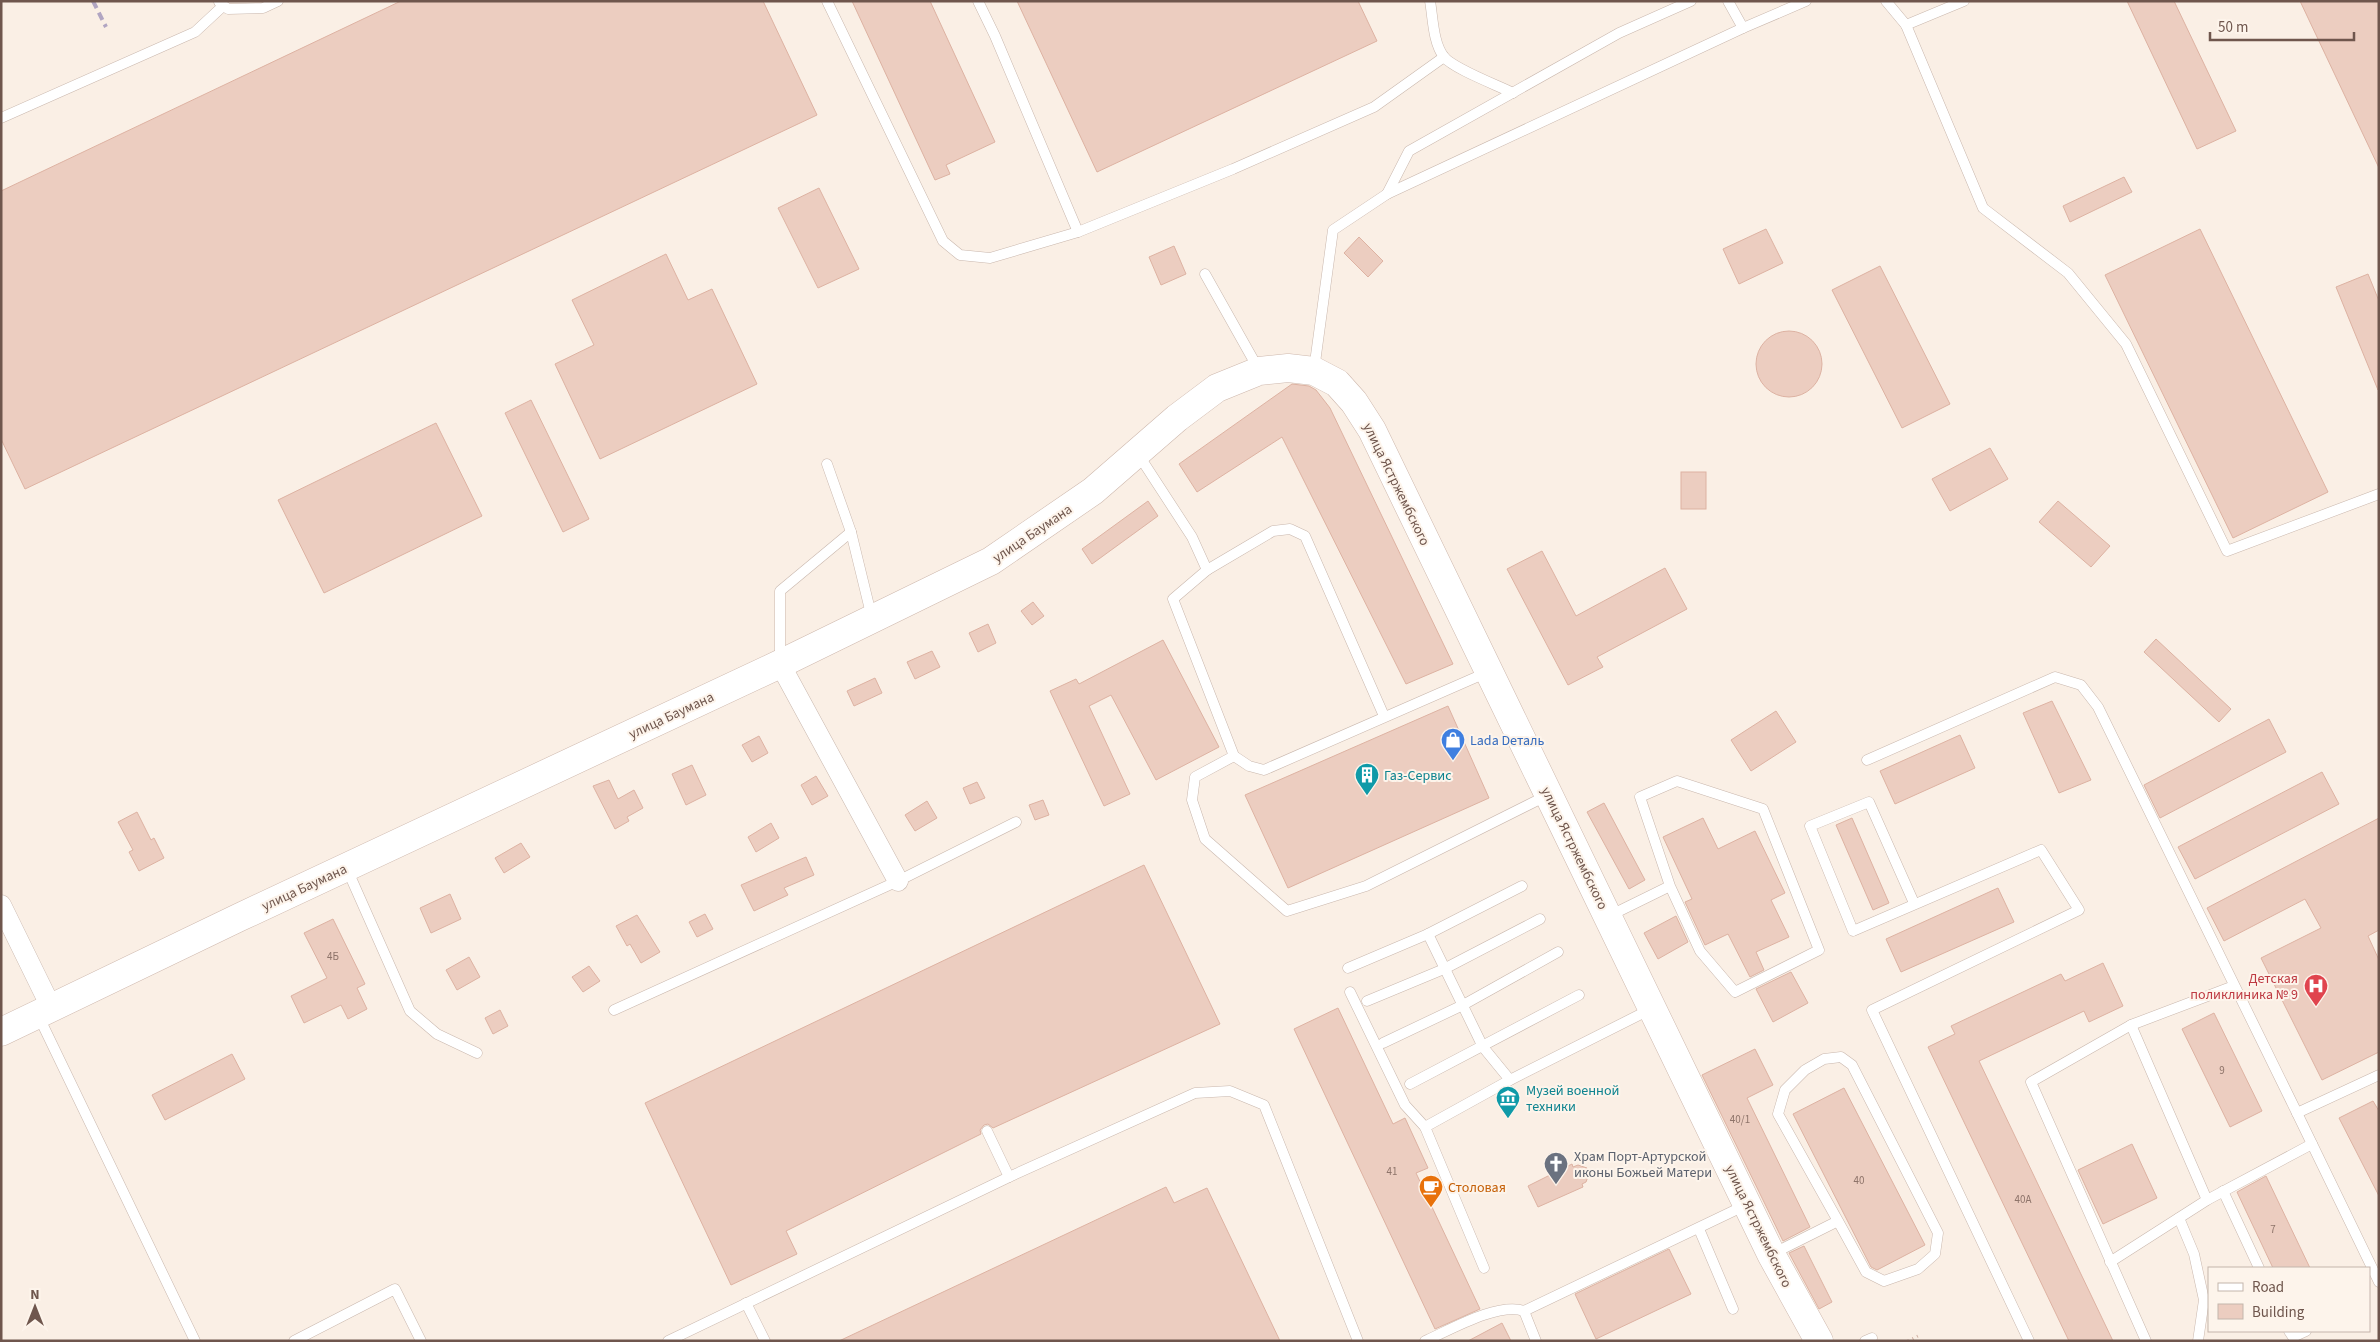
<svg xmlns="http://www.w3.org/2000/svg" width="2380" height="1342" font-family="'Source Sans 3',sans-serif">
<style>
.building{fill:#eccdc0;stroke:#ddb2a2}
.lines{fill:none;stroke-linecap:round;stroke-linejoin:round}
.service-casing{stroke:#c9b7ad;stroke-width:11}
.minor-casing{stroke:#c9b7ad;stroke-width:21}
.secondary-casing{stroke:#ceb8ad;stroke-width:29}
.path{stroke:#d0b0a3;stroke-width:3;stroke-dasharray:1 4;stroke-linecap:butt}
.service{stroke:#fff;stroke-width:10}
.minor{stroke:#fff;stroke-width:20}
.secondary{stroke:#fff;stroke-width:28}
.rail{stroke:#b1a5c2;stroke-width:4;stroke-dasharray:8 5;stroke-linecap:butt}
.labels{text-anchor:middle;stroke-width:4;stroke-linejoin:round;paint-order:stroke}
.number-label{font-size:11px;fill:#8e746a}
.street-label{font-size:14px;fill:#6f564d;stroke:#fdf4eb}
.shop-label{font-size:14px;fill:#366cbe;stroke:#fdf4eb;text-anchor:start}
.culture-label{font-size:14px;fill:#0d838f;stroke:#fdf4eb;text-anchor:start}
.health-label{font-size:14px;fill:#be3a42;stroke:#fdf4eb;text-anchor:end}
.worship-label{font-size:14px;fill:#5b616d;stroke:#fdf4eb;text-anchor:start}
.food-label{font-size:14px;fill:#c56008;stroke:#fdf4eb;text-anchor:start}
</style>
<rect width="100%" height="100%" fill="#faefe5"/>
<g class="building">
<polygon points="401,1 763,1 817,115 25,489 1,439 1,191"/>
<polygon points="852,1 930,1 995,142 946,165 950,174 935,180"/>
<polygon points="1017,1 1358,1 1377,41 1097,172"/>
<polygon points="2127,1 2174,1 2236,131 2197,149"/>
<polygon points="2300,1 2379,1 2379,168"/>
<polygon points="2124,177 2132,192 2070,222 2063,206"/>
<polygon points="819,188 859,269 818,288 778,208"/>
<polygon points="1766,229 1783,263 1739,284 1723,249"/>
<polygon points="2200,229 2328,492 2233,538 2105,275"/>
<polygon points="1359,237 1383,261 1368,277 1344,253"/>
<polygon points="1174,246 1186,274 1161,285 1149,257"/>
<polygon points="666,254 688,300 712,289 757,384 600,459 555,364 594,345 572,300"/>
<polygon points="1880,266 1950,404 1902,428 1832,290"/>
<polygon points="2368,274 2379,301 2378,390 2336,287"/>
<circle cx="1789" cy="364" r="33"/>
<polygon points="1292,384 1309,386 1316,390 1330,408 1453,664 1406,684 1282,437 1197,492 1179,464"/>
<polygon points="531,400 589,519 563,532 505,413"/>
<polygon points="436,423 482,516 324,593 278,500"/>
<polygon points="1990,448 2008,479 1950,511 1932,479"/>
<rect x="1681" y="472" width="25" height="37"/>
<polygon points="1148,501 1158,516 1092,564 1082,549"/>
<polygon points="2058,501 2110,546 2091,567 2039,522"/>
<polygon points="1542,551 1576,616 1665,568 1687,609 1597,657 1603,667 1568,685 1507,569"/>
<polygon points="1033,602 1044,616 1032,625 1021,611"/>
<polygon points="988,624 996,643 978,652 969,633"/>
<polygon points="2156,639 2231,709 2219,722 2144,652"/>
<polygon points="1163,640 1219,747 1156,780 1111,695 1089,706 1130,794 1104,806 1050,691 1076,679 1079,684"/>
<polygon points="932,651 940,667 915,679 907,662"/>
<polygon points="875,678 882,693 854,706 847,691"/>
<polygon points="2052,701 2091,780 2059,793 2023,713"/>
<polygon points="1448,706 1489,798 1288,888 1245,795"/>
<polygon points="1776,711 1796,742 1751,771 1731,740"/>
<polygon points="2269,719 2286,752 2160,818 2144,785"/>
<polygon points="1960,735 1975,768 1895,804 1880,771"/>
<polygon points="759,736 768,753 752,762 742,745"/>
<polygon points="692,765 706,795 686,805 672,774"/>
<polygon points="2322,772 2339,804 2195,879 2178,847"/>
<polygon points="816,776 828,796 812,805 801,785"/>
<polygon points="609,780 618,799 634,790 643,808 627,817 629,821 615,829 593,786"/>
<polygon points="977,782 985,798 970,804 963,788"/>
<polygon points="1043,800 1049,815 1035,820 1029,805"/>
<polygon points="927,801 937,818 915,831 905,815"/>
<polygon points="1604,803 1645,880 1629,889 1587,812"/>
<polygon points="137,812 151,840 154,838 164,858 139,871 129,852 133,850 118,822"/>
<polygon points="1703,818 1718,849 1755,831 1785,893 1771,900 1789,937 1756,952 1764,970 1750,977 1728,934 1705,945 1685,902 1692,899 1663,837"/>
<polygon points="1852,818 1889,903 1873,910 1836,825"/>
<polygon points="2379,818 2379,930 2368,936 2379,960 2379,1052 2322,1080 2261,958 2321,928 2305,899 2224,941 2207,908"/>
<polygon points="771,823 779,838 756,852 748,837"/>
<polygon points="521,843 530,857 504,873 495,858"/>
<polygon points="806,857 814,875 784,888 788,895 754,911 741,885"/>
<polygon points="1144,865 1220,1024 993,1128 988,1124 984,1125 980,1130 981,1134 786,1231 797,1254 731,1285 645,1103"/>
<polygon points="1998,888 2014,922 1901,972 1886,939"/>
<polygon points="450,894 461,919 431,933 420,908"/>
<polygon points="705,914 713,929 697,937 689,922"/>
<polygon points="637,915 660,952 641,963 630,944 627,946 616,926"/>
<polygon points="1676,916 1688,942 1658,959 1644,933"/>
<polygon points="333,919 365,984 357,988 367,1009 348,1019 341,1005 304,1023 291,996 327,978 304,933"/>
<polygon points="469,957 480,977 457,990 446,970"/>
<polygon points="2103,963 2123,1006 2089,1022 2084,1011 1979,1061 2113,1341 2069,1341 1928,1047 1955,1034 1951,1026 2061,974 2065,981"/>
<polygon points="589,966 600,981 583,992 572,977"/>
<polygon points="1791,972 1808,1003 1773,1022 1756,989"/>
<polygon points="1338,1008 1393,1124 1405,1118 1428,1168 1416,1173 1480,1309 1435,1329 1294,1029"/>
<polygon points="500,1010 508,1026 493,1034 485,1018"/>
<polygon points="2214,1013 2262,1111 2230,1127 2182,1029"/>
<polygon points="1755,1049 1773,1085 1747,1098 1810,1227 1783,1241 1702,1075"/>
<polygon points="232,1054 245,1079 165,1120 152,1095"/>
<polygon points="1844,1088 1925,1245 1877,1270 1871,1267 1793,1114"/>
<polygon points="2373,1101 2379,1111 2379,1196 2339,1118"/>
<polygon points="2132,1144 2157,1198 2103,1224 2078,1170"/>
<polygon points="1572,1164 1573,1167 1578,1165 1587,1168 1589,1174 1586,1182 1582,1184 1583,1187 1538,1207 1528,1186"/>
<polygon points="2266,1176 2310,1268 2273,1268 2237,1192"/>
<polygon points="1166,1187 1174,1203 1207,1188 1280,1341 839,1341"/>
<polygon points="1804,1246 1832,1302 1819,1309 1789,1253"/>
<polygon points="1669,1249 1691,1294 1596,1339 1575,1294"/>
<polygon points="1502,1323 1511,1341 1468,1341"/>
</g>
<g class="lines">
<defs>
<g id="service">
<polyline points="827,1 943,241 960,255 990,258 1078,232 1233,169 1374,107 1444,57"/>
<polyline points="978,1 995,36 1078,232"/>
<path d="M1430,1c3,17 3,42 14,56 10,12 53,28 69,36"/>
<polyline points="1728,1 1743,28"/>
<polyline points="1886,1 1906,25 1964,1"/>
<polyline points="219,2 228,9 263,8 278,1"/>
<polyline points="1906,25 1983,208 2068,273 2126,344 2227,551 2379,494"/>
<polyline points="1,118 195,32 223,6"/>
<polyline points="1387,194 1409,151 1619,33 1691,1"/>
<polyline points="1205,274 1259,370"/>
<polyline points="1314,370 1333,230 1387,194 1743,28 1806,1"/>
<polyline points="1138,454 1192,537 1207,570 1173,599 1234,756 1249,766 1264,770 1488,672"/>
<polyline points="851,532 872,618"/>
<polyline points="1207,570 1273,531 1290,529 1305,536 1384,716"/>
<polyline points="780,661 780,591 851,532 827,464"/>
<polyline points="1234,756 1195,777 1192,800 1205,839 1287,911 1366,886 1548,795"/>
<polyline points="1867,760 2055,677 2081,685 2098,707 2297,1113"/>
<polyline points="347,869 410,1011 437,1034 477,1053"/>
<polyline points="1914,903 1869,802 1810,826 1853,931 2041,850 2079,910 1872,1010 2029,1341"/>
<polyline points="1609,916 1670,886 1700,951 1735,992 1819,950 1763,809 1677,781 1640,797 1670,886"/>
<polyline points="1428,934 1483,1047 1510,1080"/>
<polyline points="1348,968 1428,934 1522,886"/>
<polyline points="1350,992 1405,1105 1425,1127"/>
<polyline points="1367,1001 1444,969 1540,919"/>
<polyline points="614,1010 898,881 1016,822"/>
<polyline points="38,1015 195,1341"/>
<polyline points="2131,1025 2207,1200"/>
<polyline points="1383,1043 1463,1005 1558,952"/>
<polyline points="2379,1075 2297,1113 2379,1282"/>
<polyline points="1410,1084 1579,995"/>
<polyline points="987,1131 1009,1177"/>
<polyline points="2223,1191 2259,1268"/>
<polyline points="2179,1218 2194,1254 2204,1300 2198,1341"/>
<polyline points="1699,1229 1733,1309"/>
<polyline points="1772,1254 1838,1221 1866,1272 1884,1281 1918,1269 1935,1254 1938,1233 1852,1065 1841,1057 1824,1059 1805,1070 1785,1090 1778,1114 1838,1221"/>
<polyline points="2110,1262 2207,1200 2312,1144"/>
<polyline points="1484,1268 1425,1127 1510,1080 1651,1009"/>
<polyline points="746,1303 765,1341"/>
<polyline points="2289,1331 2293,1337 2306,1331"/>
<polyline points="294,1341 395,1289 421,1341"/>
<polyline points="668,1341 1009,1177 1195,1093 1230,1091 1264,1105 1358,1341"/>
<path d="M1425,1341c25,-11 73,-39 99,-30"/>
<polyline points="1536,1341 1524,1311 1746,1205"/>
<polyline points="1865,1341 1872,1338"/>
<polyline points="2146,1341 2031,1082 2131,1025 2234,986"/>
</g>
<g id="minor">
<polyline points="780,664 898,881"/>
<polyline points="1,905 51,1007"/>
</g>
<polyline id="secondary" points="1,1032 240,917 780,664 991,561 1093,491 1177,418 1217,388 1259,371 1288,368 1314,371 1337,383 1354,402 1372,430 1771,1254 1819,1341"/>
</defs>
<use href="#service" class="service-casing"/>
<use href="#minor" class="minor-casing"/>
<use href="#secondary" class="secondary-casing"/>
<polyline class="path" points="1908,1341 1918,1336"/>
<use href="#service" class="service"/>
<use href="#minor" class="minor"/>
<use href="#secondary" class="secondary"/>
<polyline class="rail" points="93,1 106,27"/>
</g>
<defs>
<symbol id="shop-pin" viewBox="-11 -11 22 30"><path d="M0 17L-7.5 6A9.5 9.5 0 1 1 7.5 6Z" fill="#3f7fe0" stroke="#fdf4eb"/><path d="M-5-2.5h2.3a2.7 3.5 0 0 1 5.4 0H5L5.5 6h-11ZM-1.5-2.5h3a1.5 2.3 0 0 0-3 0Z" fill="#fff"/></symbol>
<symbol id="building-pin" viewBox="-11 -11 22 30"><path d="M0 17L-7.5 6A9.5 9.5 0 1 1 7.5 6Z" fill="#0f9aa8" stroke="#fdf4eb"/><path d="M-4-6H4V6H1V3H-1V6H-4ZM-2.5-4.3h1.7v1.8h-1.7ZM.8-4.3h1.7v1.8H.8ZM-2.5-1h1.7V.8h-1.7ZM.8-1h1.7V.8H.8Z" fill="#fff"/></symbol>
<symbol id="hospital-pin" viewBox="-11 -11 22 30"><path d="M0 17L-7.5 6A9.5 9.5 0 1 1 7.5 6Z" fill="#e0444e" stroke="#fdf4eb"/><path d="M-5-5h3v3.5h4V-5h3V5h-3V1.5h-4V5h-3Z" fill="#fff"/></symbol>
<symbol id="museum-pin" viewBox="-11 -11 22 30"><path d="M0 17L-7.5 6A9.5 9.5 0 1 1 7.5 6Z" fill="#0f9aa8" stroke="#fdf4eb"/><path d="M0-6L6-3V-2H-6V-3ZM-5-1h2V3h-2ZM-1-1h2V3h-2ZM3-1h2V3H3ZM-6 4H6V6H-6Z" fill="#fff"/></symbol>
<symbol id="church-pin" viewBox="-11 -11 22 30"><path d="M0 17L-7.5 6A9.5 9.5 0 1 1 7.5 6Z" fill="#6b7280" stroke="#fdf4eb"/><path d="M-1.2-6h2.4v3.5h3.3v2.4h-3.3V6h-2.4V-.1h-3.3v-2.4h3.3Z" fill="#fff"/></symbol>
<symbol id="cafe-pin" viewBox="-11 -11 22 30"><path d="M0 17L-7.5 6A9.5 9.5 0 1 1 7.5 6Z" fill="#e8710a" stroke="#fdf4eb"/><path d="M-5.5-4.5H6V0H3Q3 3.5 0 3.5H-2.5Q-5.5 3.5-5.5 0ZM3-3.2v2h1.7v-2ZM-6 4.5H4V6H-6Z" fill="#fff"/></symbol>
</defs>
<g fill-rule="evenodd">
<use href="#shop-pin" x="1439" y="726" width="28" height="38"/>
<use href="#building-pin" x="1353" y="761" width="28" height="38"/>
<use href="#hospital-pin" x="2302" y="972" width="28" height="38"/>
<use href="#museum-pin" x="1494" y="1084" width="28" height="38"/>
<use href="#church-pin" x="1542" y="1150" width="28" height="38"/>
<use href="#cafe-pin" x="1417" y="1173" width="28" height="38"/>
</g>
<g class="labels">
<g class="number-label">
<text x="333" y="960">4Б</text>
<text x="2222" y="1074">9</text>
<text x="1740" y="1123">40/1</text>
<text x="1392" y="1175">41</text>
<text x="1859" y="1184">40</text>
<text x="2023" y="1203">40А</text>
<text x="2273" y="1233">7</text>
</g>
<g class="street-label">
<text transform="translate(1397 484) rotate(64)" y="5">улица Ястржембского</text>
<text transform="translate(1032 533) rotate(-34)" y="5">улица Баумана</text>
<text transform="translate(671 715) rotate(-25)" y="5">улица Баумана</text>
<text transform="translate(1575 848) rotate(64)" y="5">улица Ястржембского</text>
<text transform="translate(304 887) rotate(-25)" y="5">улица Баумана</text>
<text transform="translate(1759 1226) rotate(64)" y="5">улица Ястржембского</text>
</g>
<g class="shop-label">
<text x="1470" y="745">Lada Dеталь</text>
</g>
<g class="culture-label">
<text x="1384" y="780">Газ-Сервис</text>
<text x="1526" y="1095">Музей военной<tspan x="1526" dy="16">техники</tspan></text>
</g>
<g class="health-label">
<text x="2298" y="983">Детская<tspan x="2298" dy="16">поликлиника № 9</tspan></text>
</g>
<g class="worship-label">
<text x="1574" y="1161">Храм Порт-Артурской<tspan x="1574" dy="16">иконы Божьей Матери</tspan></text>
</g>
<g class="food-label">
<text x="1448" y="1192">Столовая</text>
</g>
</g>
<rect width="2380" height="1342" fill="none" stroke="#6f564d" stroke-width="5"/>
<rect x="2208" y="1267" width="162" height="65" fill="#fdf4eb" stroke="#c4b5ac"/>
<rect x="2218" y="1283" width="25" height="8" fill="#ffffff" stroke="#c4b5ac"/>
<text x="2252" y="1292" font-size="15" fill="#6f564d">Road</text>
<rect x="2218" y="1304" width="25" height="15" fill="#eccdc0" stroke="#c4b5ac"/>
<text x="2252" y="1317" font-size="15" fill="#6f564d">Building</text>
<g transform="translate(35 1307)" stroke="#fdf4eb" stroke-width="4" paint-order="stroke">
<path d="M0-4L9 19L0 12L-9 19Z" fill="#6f564d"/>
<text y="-8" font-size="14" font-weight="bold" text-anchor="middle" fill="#6f564d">N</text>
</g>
<path d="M2210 32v8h144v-8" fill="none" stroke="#6f564d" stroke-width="2.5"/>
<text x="2218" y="32" font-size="15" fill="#6f564d" stroke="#fdf4eb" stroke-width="4" paint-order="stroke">50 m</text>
</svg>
